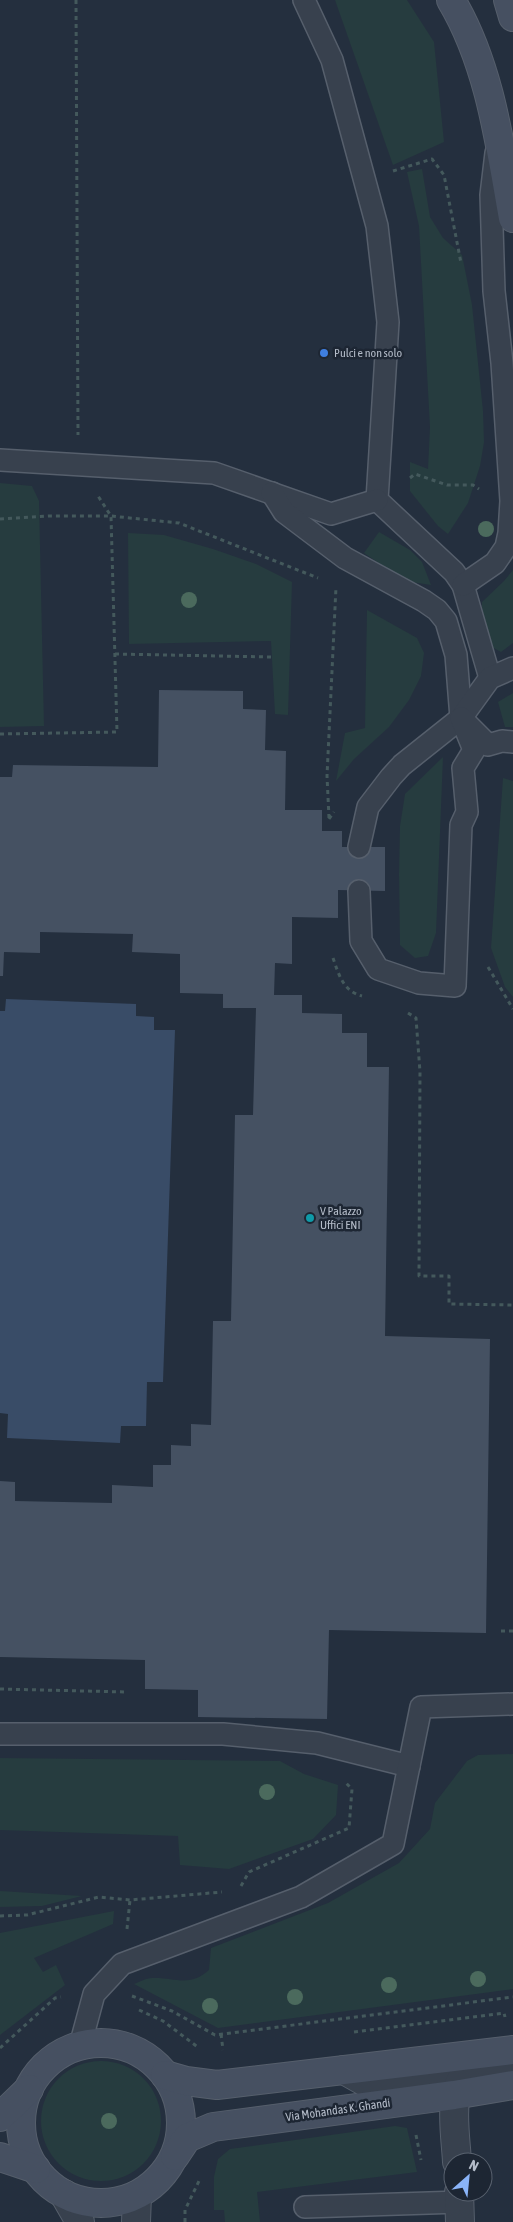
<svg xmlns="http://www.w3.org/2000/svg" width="513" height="2222" font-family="'Asap Condensed',sans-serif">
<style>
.green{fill:#263c3f}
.water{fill:#394c67}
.building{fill:#455162}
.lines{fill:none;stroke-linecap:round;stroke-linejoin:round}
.lane-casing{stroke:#565f6c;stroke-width:24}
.street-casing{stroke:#565f6c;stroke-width:30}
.secondary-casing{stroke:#565f6c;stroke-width:30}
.path{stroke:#44595c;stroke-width:3;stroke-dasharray:4 4;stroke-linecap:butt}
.lane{stroke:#38414e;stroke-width:21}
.street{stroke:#38414e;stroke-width:28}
.secondary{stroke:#465061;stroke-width:28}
.tree{fill:#4b6a5d}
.shop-dot{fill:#3f7fe0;stroke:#1d2633;stroke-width:2}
.culture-dot{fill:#0f9aa8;stroke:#1d2633;stroke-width:2}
.labels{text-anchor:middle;stroke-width:5;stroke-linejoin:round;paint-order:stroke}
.poi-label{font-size:12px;fill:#b4bcc9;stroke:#1d2633;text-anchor:start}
.street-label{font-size:12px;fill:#b4bcc9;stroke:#1d2633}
</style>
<rect width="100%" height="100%" fill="#242f3e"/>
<g class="green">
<polygon points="335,0 407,0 434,42 444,142 393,165"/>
<polygon points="422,169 430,217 443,238 462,255 472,305 483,411 484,442 480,466 468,503 448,534 438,526 410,491 410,462 428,469 430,427 419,226 407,172"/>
<polygon points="0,483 32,486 39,501 44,726 0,727"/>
<polygon points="379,532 410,550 422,562 431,585 411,582 392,572 364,553"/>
<polygon points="128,533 164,535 213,549 256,564 292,582 288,715 275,714 271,641 129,644"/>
<polygon points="513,570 513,643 501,652 490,646 482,608 482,602 504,581"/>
<polygon points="367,610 417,638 424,653 421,676 409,700 389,727 354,759 336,781 345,733 365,728"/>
<polygon points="513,693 513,727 505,727 498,702"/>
<polygon points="443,757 436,933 428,956 415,958 400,945 399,874 400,826 405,794"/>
<polygon points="503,778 513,781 513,997 505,987 491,948"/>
<path d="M513,1754v235l-295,39 -84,-44c5,-2 13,-6 18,-6 23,-1 37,10 57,-8l2,-22 117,-45 71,-40 31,-34 5,-26 32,-42 11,-6z"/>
<polygon points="0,1758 280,1761 304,1774 338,1785 336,1815 313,1839 229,1869 180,1865 178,1836 0,1830"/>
<polygon points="0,1891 82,1896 42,1906 0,1907"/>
<polygon points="114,1911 113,1924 34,1958 43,1972 56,1965 65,1985 0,2035 0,1933"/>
<circle cx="101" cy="2121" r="60"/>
<polygon points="395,2126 407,2128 417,2172 257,2192 260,2222 225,2222 224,2210 214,2210 214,2177 218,2159 230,2149"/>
</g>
<polygon class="water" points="6,999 136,1004 136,1016 154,1017 154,1030 175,1030 163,1382 147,1382 146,1426 121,1426 120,1443 7,1438 8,1414 0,1413 0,1011 5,1011"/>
<polygon class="building" points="159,690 243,691 243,709 266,710 265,750 286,751 285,810 322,810 322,831 342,831 342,847 385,847 385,891 338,890 338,918 292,917 292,964 275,963 274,995 302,995 302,1013 342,1014 342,1033 367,1033 367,1067 389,1067 385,1336 490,1339 486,1633 329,1630 327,1719 198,1717 198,1690 145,1689 145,1660 0,1657 0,1481 15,1482 15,1501 112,1503 112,1485 153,1487 153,1465 171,1465 171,1445 191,1446 191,1424 211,1425 213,1321 231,1321 235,1115 253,1115 256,1008 223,1008 223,994 180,993 180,954 132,952 133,934 40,932 40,953 4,952 3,976 0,976 0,777 12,777 13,765 158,767"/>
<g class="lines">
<defs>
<g id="lane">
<polyline points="304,0 332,60 377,226 388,322 377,500 454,572 463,585 490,678"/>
<polyline points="0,460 214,473 331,514 377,500"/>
<polyline points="272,493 284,512 345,558 424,601 437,610 446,621 456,655 461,718"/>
<polyline points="463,585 495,563 506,547 509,533 511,501 502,363 494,291 491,195 496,153"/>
<polyline points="359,847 368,807 391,777 402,765 461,718 490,678 513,668"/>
<polyline points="359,891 361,941 378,969 419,983 455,986 461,825 467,812 463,768 474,750 461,718 488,745 502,741 513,742"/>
<polyline points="0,1734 223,1734 317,1743 409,1766"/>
<polyline points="80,2046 94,1994 122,1964 301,1897 393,1844 421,1707 513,1704"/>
<polyline points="305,2207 460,2202"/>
</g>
<g id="street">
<polyline points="344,2070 367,2083 435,2075 447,2081 454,2095"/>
<path d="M457,2162c-1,-26 -12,-80 16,-93 11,-5 27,-4 39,-5"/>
<polyline points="459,2192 460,2222"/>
<polyline points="64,2194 80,2222"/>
<polyline points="136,2222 137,2195"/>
</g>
<g id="secondary">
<path d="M451,0c39,65 49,145 62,218"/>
<polyline points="508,0 513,17"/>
<circle cx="101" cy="2123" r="80"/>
<polyline points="165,2075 186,2081 217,2085 513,2050"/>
<polyline points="0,2117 29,2089"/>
<polyline points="175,2156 187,2138 213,2127 454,2095 513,2085"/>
<polyline points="0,2157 36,2169"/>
</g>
</defs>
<use href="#lane" class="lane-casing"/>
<use href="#street" class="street-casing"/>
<use href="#secondary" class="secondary-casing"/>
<g class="path">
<polyline points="76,0 78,435"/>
<polyline points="393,171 432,159 444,175 461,263"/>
<polyline points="410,478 415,474 447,485 473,485 479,489"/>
<polyline points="0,519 48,516 111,516 179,523 318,578"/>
<polyline points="115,654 271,657"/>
<polyline points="0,734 117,732 111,516 98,496"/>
<polyline points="329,818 327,776 336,587"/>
<polyline points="329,819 334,812"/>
<path d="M333,958c6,17 10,33 29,38"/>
<polyline points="488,967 513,1009"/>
<polyline points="408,1013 416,1018 420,1072 419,1276 449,1276 449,1304 513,1305"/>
<polyline points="501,1631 513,1631"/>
<polyline points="0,1689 127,1692"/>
<polyline points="241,1886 249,1872 349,1828 352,1789 345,1782"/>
<polyline points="0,1916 27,1915 99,1897 130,1900 222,1892"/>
<polyline points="127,1929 130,1900"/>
<polyline points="132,1996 172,2011 215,2035 513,1997"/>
<polyline points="139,2010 163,2021 199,2048"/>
<polyline points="354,2032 504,2013 505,2017"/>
<polyline points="221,2034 223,2050"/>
<polyline points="0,2048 55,1998 61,1997"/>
<polyline points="416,2135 421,2160"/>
<polyline points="185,2222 185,2210 199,2181"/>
</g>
<use href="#lane" class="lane"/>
<use href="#street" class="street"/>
<use href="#secondary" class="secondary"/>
</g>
<g class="tree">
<circle cx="486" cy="529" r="8"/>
<circle cx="189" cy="600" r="8"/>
<circle cx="267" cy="1792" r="8"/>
<circle cx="478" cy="1979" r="8"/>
<circle cx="389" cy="1985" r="8"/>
<circle cx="295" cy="1997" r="8"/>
<circle cx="210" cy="2006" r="8"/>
<circle cx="109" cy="2121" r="8"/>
</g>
<circle class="shop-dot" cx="324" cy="353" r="5"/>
<circle class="culture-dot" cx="310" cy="1218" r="5"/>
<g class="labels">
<g class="poi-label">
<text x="334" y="357">Pulci e non solo</text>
<text x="320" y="1215">V Palazzo<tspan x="320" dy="14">Uffici ENI</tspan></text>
</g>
<g class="street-label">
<text transform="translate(338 2110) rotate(-8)" y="4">Via Mohandas K. Ghandi</text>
</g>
</g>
<g transform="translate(468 2177) rotate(27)"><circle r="24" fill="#1d2633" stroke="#59626f"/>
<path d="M0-4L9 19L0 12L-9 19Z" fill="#8ab4f8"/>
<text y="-8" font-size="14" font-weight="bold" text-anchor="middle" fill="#b4bcc9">N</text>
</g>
</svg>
